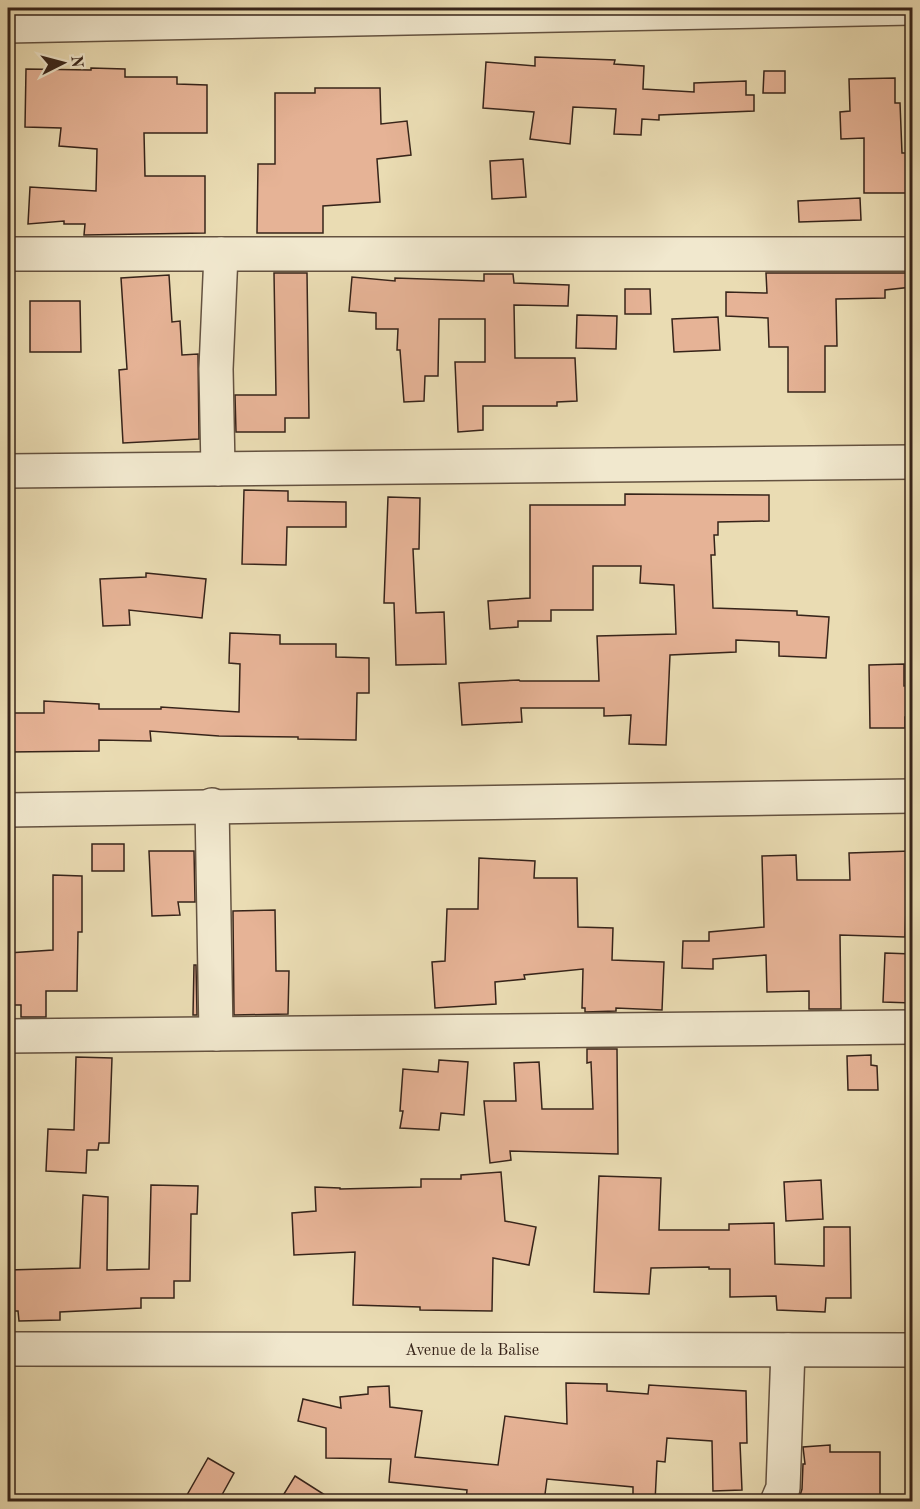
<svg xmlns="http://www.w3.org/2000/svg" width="920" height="1509" font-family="'Old Standard TT',serif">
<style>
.building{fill:#e6b396;stroke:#37241a;stroke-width:1.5}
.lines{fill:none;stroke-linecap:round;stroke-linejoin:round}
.minor-casing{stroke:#645240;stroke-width:36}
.minor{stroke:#f1e8ce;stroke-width:33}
.labels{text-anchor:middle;stroke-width:4.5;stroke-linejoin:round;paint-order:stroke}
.street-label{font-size:16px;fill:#37241a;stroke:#f1e8ce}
</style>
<rect width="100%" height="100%" fill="#eadcb3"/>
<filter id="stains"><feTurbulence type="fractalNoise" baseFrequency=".00333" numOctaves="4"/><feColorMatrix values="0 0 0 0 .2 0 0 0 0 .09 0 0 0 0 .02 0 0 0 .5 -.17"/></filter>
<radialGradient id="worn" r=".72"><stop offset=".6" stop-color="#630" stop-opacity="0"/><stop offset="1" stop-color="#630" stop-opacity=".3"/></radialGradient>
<g class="building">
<polygon points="535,57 615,60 614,64 644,66 643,89 694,92 694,83 746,81 746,95 754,95 754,111 659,115 659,120 642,119 641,135 614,134 616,109 573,107 570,144 530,139 534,112 483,108 486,62 535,66"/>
<polygon points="91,68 125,69 125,77 177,77 177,84 207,85 207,133 144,133 145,176 205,176 205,233 84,235 85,224 64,224 64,221 28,224 30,187 96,191 97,149 59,146 61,128 25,127 26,69 91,70"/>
<polygon points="764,71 785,71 785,93 763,93"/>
<polygon points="895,78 895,103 900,103 902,153 912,153 912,193 864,193 864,138 841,139 840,112 850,111 849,79"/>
<polygon points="315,88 380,88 381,124 407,121 411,155 377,159 380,202 323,206 323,233 257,233 258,164 275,164 275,93 315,93"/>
<polygon points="523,159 526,197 492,199 490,161"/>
<polygon points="860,198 861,220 799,222 798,201"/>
<polygon points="274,273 307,273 309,418 285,418 285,432 236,432 235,395 276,395"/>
<polygon points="766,273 912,273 912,287 885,290 885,298 836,299 837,346 825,346 825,392 788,392 788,347 769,347 768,318 726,316 726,292 767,293"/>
<polygon points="484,274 513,274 514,283 569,285 568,306 514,305 515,358 575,358 577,401 557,402 557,406 483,406 483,430 458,432 455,362 485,362 485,319 439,319 438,376 425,376 424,401 404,402 400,350 397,350 398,329 376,329 376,313 349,311 352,277 395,281 395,278 484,281"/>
<polygon points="169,275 172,322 180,321 182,355 198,354 199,439 123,443 119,370 127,369 121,278"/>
<polygon points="625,289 650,289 651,314 625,314"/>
<polygon points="30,301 80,301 81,352 30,352"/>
<polygon points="577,315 617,316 616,349 576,348"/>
<polygon points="718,317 720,350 674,352 672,319"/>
<polygon points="244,490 288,491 288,501 346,502 346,527 287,527 286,565 242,564"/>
<polygon points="625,494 769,495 769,521 718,522 718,535 714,535 715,555 711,555 713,608 797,611 797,615 829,617 826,658 779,656 779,642 736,640 736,652 670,655 666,745 629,744 631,715 604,716 604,708 521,708 522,722 462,725 459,683 519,680 520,681 599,681 597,636 676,634 674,585 640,583 641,566 593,566 593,610 551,610 551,621 518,621 518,627 490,629 488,601 530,598 530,505 625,505"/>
<polygon points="388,497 420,498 419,549 413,549 416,613 444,612 446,664 396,665 394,603 384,603"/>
<polygon points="146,573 206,579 202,618 129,610 130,625 103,626 100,579 146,577"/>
<polygon points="230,633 280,635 280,644 336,644 336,657 369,658 369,693 357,693 356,740 298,739 298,737 219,736 150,731 151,741 99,740 99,751 8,752 8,713 44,713 44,701 99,704 99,709 161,709 161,707 239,712 240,664 229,663"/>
<polygon points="904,664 904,686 912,685 912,717 905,717 905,728 870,728 869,665"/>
<rect x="92" y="844" width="32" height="27"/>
<polygon points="149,851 194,851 195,902 178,902 180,915 152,916"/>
<polygon points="911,851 912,852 912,881 907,881 905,937 840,935 841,1009 809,1009 809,991 767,992 766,955 713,959 713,969 682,968 683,941 709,941 709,932 764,927 762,856 796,855 797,880 850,880 849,853"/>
<polygon points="479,858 535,861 534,878 577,878 578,927 613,928 612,960 664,962 662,1010 616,1008 616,1011 585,1012 585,1008 582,1008 583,969 524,975 525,979 495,982 496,1004 435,1008 432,962 445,961 447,909 478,909"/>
<polygon points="53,875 82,876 82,932 78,932 77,991 46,991 46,1017 21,1017 21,1005 8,1005 8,953 53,950"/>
<polygon points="275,910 276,971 289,971 288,1014 234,1015 233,911"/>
<polygon points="885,953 912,954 912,1003 883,1002"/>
<polygon points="194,965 196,965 197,1015 193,1015"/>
<polygon points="587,1049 617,1049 618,1154 510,1151 511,1160 490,1163 484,1101 516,1101 514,1063 539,1062 542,1109 593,1109 591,1062 587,1063"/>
<polygon points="871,1055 871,1065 877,1066 878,1090 848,1090 847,1056"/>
<polygon points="76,1057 112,1058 109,1143 99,1143 98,1150 87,1150 86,1173 46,1171 48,1129 74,1130"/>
<polygon points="439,1060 468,1062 464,1115 441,1113 439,1130 400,1128 403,1111 400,1111 403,1069 438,1072"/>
<polygon points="501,1172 505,1221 536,1227 529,1265 493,1258 492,1311 420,1310 420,1307 353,1305 355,1252 294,1255 292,1213 316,1211 315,1187 340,1188 340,1189 421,1187 421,1179 461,1179 461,1175"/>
<polygon points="599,1176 661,1178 659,1230 729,1230 729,1224 774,1223 775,1264 824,1266 824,1227 850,1227 851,1298 826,1298 825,1312 777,1310 776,1296 730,1297 730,1269 709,1269 709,1267 651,1268 649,1294 594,1292"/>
<polygon points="821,1180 823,1219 786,1221 784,1182"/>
<polygon points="151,1185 198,1186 197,1214 191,1214 190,1281 174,1281 174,1298 141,1298 141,1308 60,1312 60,1320 19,1321 18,1311 8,1311 8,1270 80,1268 83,1195 108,1197 107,1270 149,1269"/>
<polygon points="566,1383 607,1384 607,1391 648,1394 649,1385 746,1391 747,1443 740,1443 742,1490 713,1491 712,1441 667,1438 665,1462 657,1461 655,1502 633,1502 633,1487 547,1479 544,1502 466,1502 467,1490 389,1482 391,1459 326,1458 326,1428 298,1421 303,1399 341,1408 340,1397 368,1394 368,1387 389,1386 390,1407 422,1411 415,1457 498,1465 505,1416 567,1424"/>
<polygon points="830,1445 830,1452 880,1452 880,1502 798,1502 802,1489 803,1464 805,1464 803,1447"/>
<polygon points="208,1458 234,1473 218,1502 183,1502"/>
<polygon points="295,1476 336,1502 279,1502"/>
</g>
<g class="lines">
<defs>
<g id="minor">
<polyline points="8,26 912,8"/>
<polyline points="8,254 912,254"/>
<polyline points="218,469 216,369 221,254"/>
<polyline points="8,471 912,462"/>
<polyline points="212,805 216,1034"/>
<polyline points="8,810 912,796"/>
<polyline points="8,1036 912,1027"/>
<polyline points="8,1349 912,1350"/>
<polyline points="777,1502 783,1488 788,1350"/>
</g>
</defs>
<use href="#minor" class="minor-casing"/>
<use href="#minor" class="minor"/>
</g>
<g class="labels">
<g class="street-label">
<text x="472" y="1355">Avenue de la Balise</text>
</g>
</g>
<rect width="920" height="1509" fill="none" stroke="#eadcb3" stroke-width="30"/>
<rect x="9" y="9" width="902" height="1491" fill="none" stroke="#37241a" stroke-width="3"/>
<rect x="15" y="15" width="890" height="1479" fill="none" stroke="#37241a" stroke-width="1.5"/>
<g transform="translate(63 63) rotate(84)" stroke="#f1e8ce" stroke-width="4.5" paint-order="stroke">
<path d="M0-4.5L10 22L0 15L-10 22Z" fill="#37241a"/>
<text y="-9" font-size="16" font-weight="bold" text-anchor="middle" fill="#37241a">N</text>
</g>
<rect width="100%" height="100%" filter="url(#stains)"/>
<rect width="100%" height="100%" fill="url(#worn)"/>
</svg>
